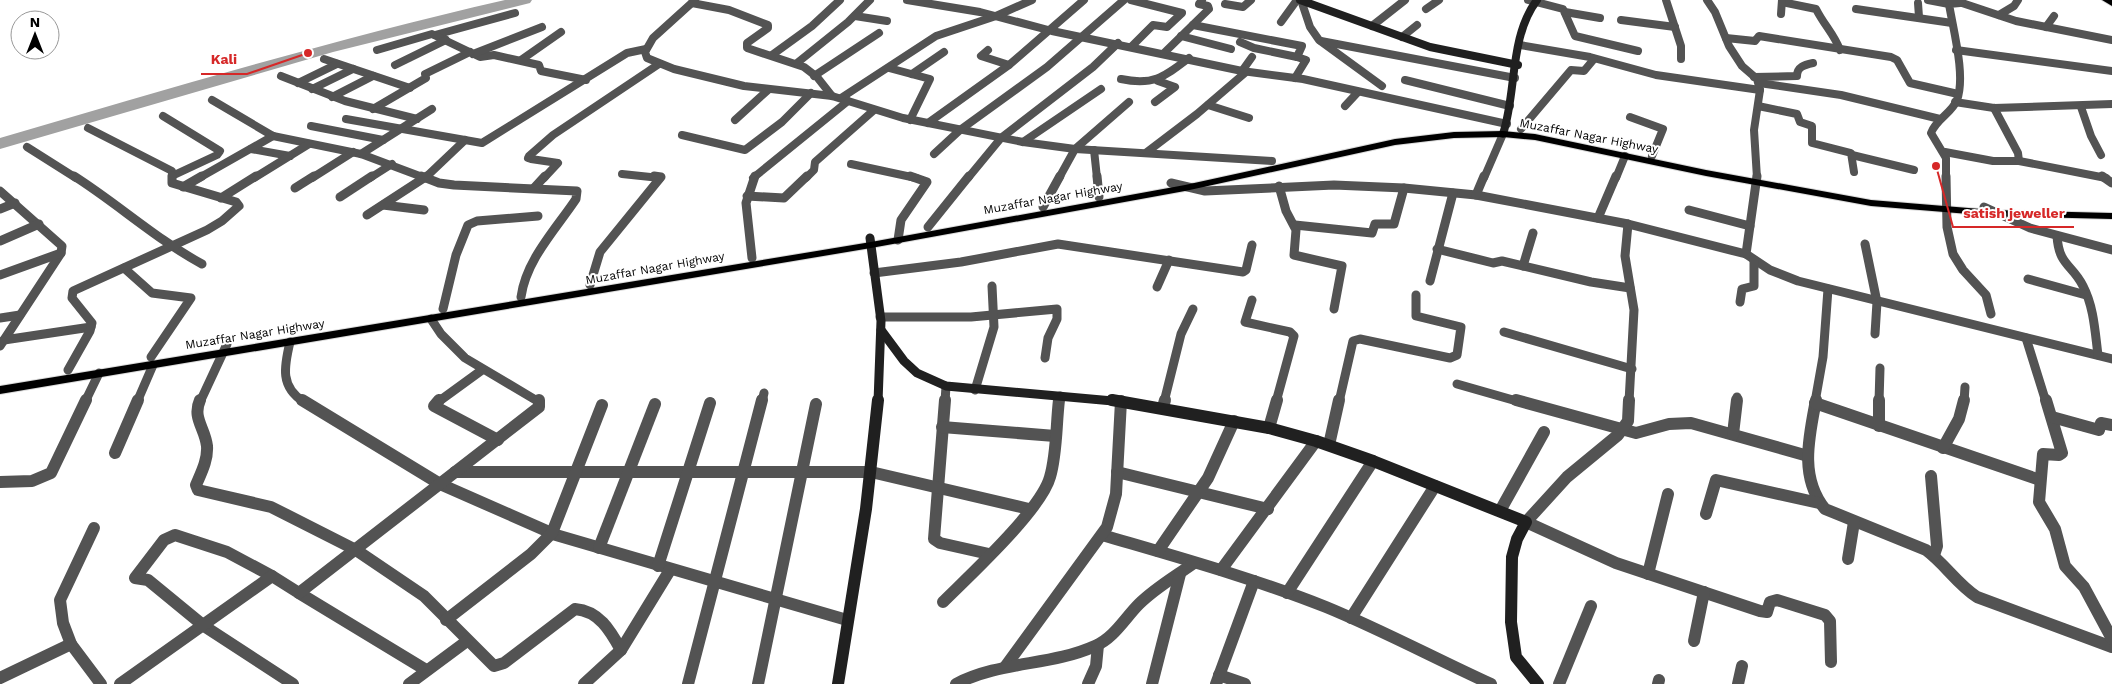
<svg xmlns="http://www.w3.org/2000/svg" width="2112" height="684" font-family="'Work Sans',sans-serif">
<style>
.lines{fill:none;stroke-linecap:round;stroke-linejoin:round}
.river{fill:#a1a1a1;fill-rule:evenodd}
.primary-casing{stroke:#dbdbdb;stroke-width:2}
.street-far2{stroke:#535353;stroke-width:8}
.street-far1{stroke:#535353;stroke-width:9}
.street{stroke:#535353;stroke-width:12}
.secondary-far2{stroke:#202020;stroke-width:8}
.secondary-far1{stroke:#202020;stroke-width:9}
.secondary{stroke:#202020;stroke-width:12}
.primary{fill:#000;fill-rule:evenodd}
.labels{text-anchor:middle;stroke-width:4;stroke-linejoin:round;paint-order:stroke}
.street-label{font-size:12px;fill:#000;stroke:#fff}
.leader{fill:none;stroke:#d62828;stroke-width:2}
.callout-dot{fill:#d62828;stroke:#fff;stroke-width:2}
.callout-label{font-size:14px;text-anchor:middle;font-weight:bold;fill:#d62828;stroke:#fff;stroke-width:4;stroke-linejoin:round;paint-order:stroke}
</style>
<rect width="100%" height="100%" fill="#fff"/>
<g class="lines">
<path class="river" d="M505,0h27l-2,3 -197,49 -333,97v-11c168,-49 335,-99 505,-138z"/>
<defs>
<g id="primary">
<polygon points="2102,0 2112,0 2112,6"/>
<polygon points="1503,131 1535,134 1706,170 1871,200 1993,210 2112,213 2112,219 1993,216 1871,206 1706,176 1535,140 1503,137 1454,138 1395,145 1185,191 871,248 0,394 0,386 871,242 1185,185 1395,139 1454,132"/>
</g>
</defs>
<use href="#primary" class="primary-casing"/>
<g class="street-far2">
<polyline points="695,0 653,38 645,52 647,58 674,69 744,86 832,96 903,118 1023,142 1075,149 1272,161"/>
<polyline points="907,0 980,12 1052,31 1242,71 1303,79 1507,124"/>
<polyline points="1131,0 1182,13 1167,27 1153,25 1132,46"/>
<polyline points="1301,0 1310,27 1319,40 1382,86"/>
<polyline points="1528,0 1563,9 1575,36 1638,51"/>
<polyline points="1666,0 1681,46 1681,59"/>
<polyline points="1707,0 1715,12 1729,46 1742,66 1757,79 1760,90 1754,130 1757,178"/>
<polyline points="1928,0 1949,4"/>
<path d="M1782,2l34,7c8,16 18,25 24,41"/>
<polyline points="692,3 729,10 768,25 768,28 747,43 747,48 804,67 817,77 832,96"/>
<polyline points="1918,3 1919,17"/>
<polyline points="1962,3 2016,21 2112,40"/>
<polyline points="1225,4 1243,7 1251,0"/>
<polyline points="1426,9 1439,0"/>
<polyline points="1856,9 1952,23"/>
<polyline points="1565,12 1600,18"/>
<polyline points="1781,14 1782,0"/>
<polyline points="1999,15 2014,6 2018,0"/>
<polyline points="855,16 887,21"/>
<polyline points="1621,20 1675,27"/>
<polyline points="1281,22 1297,0"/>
<polyline points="1193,25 1302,46 1297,57 1306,60 1295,78"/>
<polyline points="1372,26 1405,0"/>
<polyline points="2046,27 2054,16"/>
<polyline points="435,35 515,13"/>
<polyline points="1181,36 1231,49"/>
<polyline points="1402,37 1417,25"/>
<polyline points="1726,38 1755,41 1759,36 1891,57 1897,60 1910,83 1958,94"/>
<polyline points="1321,41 1515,78"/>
<polyline points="1240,42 1254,48 1297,57"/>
<polyline points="1520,45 1590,57 1656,75 1760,90"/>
<polyline points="377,50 432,34 480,57 494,55 539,65 541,71 586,80"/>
<polyline points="988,50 981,56 1009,65"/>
<polyline points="1956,50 2112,71"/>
<polyline points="1164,53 1209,9 1208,6 1199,4 1202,0"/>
<polyline points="473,54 542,27"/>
<polyline points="772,55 812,26 840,0"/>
<polyline points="324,59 410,88"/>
<polyline points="521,60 561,32"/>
<polyline points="797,63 848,22 870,0"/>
<polyline points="395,65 446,40"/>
<polyline points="889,68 930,79 910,120"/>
<polyline points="1242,71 1252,57"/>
<polyline points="912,74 944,52"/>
<polyline points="281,76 345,101 417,119"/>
<polyline points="814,76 879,33"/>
<path d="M1754,77l43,-1c0,-9 7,-11 16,-13"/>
<path d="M1121,79c32,7 43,-2 68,-21"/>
<polyline points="1405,80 1510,106"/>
<polyline points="298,83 337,64"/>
<polyline points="1759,83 1841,95 1940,119"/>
<polyline points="312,89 353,69"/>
<polyline points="332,97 373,76"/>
<polyline points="841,98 936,36 996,16 1032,0"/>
<polyline points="212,100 273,136 361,154 425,178"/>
<polyline points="1155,102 1175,87 1158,81"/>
<polyline points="1955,102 1994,108 2112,104"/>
<polyline points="1208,105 1249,118"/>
<polyline points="1345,106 1358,92"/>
<polyline points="1758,106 1797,114 1800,122 1812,126 1812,143 1851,153 1854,172"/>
<polyline points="2081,107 2091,136 2101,155"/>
<polyline points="373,109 426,78 425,74 470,52"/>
<polyline points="163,116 220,151 217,155 172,176"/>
<polyline points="1630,117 1663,129 1652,156"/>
<polyline points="346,119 482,143 627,53 646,49"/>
<polyline points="735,120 768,90"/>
<polyline points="928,123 1009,65 1084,0"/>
<polyline points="311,126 383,140"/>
<polyline points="88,128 172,171 172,178"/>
<polyline points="1521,129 1571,70 1584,71 1594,59"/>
<polyline points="682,135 745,150 782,122 811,93"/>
<polyline points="1023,142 1101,89"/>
<polyline points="27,147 76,178"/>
<polyline points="251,149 290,156"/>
<polyline points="1094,150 1097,178"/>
<polyline points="1147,152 1197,114 1246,72"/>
<polyline points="1945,152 1993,161 2019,161 2018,153 1994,108"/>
<polyline points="361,154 432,109"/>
<polyline points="934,154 960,130 1047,67 1124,0"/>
<polyline points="1852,155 1914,170"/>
<polyline points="2019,161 2106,178"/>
<polyline points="851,164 916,178"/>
<polyline points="622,174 660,178"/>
<polyline points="199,178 273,136"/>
<polyline points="254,178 309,144"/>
<polyline points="312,178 353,152"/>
<polyline points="370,178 392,164"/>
<polyline points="425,178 465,140"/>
<polyline points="544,178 558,163 531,159 528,158 529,156 553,135 659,64"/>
<polyline points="753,178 848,101"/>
<polyline points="806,178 814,170 815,162 874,110"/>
<polyline points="968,178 1001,138 1093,67 1118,43"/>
<polyline points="1059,178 1075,149 1129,102"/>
<polyline points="1484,178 1503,134"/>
<polyline points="1616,178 1625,156"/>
<path d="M1946,178v-20l-15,-25c5,-14 21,-20 26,-33 9,-24 -4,-71 -8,-96l11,-1 2,-3"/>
</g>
<g class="street-far1">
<path d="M74,176c44,28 82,63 128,88"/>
<path d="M421,176l18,7 15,2 123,6 -1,8c-20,30 -50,61 -55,98"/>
<polyline points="1097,176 1099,197"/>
<polyline points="1757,176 1746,254 1770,270 1798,281 2112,359"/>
<polyline points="1946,176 1947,227 1953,254 1963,270 1986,295 1991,314"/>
<polyline points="2102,176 2112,183"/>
<polyline points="1171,183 1205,191 1334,185 1404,188 1476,195 1628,224 1746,254"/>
<polyline points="1279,186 1286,211 1296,230 1294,255 1342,266 1334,309"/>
<polyline points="183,187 202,176"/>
<polyline points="295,188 314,176"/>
<polyline points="534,188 545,176"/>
<polyline points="0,191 62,246 61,253 0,346"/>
<polyline points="1476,195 1484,176"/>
<polyline points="747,196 784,198 807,176"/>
<polyline points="340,197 372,176"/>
<polyline points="221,198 256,176"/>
<polyline points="383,205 424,210"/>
<polyline points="1043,207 1060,176"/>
<polyline points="1984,207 2030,228 2112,250"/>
<polyline points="0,209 15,203"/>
<polyline points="1689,210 1750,226"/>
<polyline points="367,215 427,176"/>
<polyline points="1598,218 1616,176"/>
<polyline points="1628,224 1625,256 1634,310 1629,402"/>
<polyline points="1295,225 1372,233 1375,224 1394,224 1404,188"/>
<polyline points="928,227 969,176"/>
<path d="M2057,236c2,30 15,28 26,50 11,21 12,46 15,69"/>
<polyline points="898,240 901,220 927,182 910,176"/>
<polyline points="0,241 39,224"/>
<polyline points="1865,244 1877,302 1875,334"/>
<polyline points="1437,249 1493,263 1502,261 1591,282 1630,288"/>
<polyline points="752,258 746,203 755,176"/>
<polyline points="1523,266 1533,233"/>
<polyline points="124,268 152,293 191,298 151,357"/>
<polyline points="874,273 961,262 1058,244 1243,272 1246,270 1252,245"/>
<polyline points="0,275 61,253"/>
<polyline points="2028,279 2086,295"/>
<polyline points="1430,281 1453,193"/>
<polyline points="590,285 600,252 661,177 654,176"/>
<polyline points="1157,287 1169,260"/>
<polyline points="1252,300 1245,322 1290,332 1294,336 1276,402"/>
<polyline points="1740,302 1742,289 1754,286 1754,260"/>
<polyline points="443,309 456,255 468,225 477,221 538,216"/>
<polyline points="880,317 971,317 1057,309 1057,319 1048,338 1045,358"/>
<polyline points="0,318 20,315"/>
<polyline points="431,319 441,334 465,358 539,402"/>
<polyline points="1504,332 1632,369"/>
<polyline points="2026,338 2046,402"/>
<polyline points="4,340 91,327"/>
<path d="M290,342c-6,25 -10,45 14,60"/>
<polyline points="68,370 90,331 92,323 72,298 73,291 207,230 222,221 239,206 236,202 172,183 172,176"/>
<polyline points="1457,384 1520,402"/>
<polyline points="975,390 994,327 992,286"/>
<polyline points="85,402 99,373"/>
<polyline points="137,402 153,365"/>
<polyline points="200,402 227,344"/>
<polyline points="438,402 482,370"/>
<polyline points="762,402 764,393"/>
<polyline points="945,402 946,386"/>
<polyline points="1059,402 1060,396"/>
<polyline points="1164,402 1181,334 1193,309"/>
<polyline points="1339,402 1353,341 1360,339 1450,358 1457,355 1461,327 1416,316 1416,295"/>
<polyline points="1737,402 1737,397"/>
<polyline points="1815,402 1823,357 1828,289"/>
<polyline points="1879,402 1880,368"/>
<polyline points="1964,402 1965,387"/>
</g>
<g class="street">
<path d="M200,400c-8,18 5,28 7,46 1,14 -6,27 -11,39l2,5 73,17 85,43 68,46 70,70 10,-3 71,-54c24,2 35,21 46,41"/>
<polyline points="302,400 440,484 556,535 847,620"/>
<polyline points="439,400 434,406 498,440"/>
<polyline points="945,400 934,539 940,543 989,554"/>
<polyline points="1516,400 1636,433 1669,424 1691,423 1808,456"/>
<polyline points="1629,400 1628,421 1618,435 1567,477 1526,522 1616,563 1760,611 1767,612 1770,602 1777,600 1825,615 1830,621 1831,662"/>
<path d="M1816,400c-7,37 -17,77 9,109l101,41c19,14 31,34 51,47l135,50"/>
<polyline points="2046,400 2062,453 2059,455 2043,454 2039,502 2055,529 2065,566 2084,587 2112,639"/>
<polyline points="1815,403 2040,480"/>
<polyline points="1163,407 1165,400"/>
<polyline points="2052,417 2099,430 2101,423 2112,425"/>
<polyline points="1879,426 1879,400"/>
<polyline points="942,427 1055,436"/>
<polyline points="1269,428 1277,400"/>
<polyline points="1733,434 1737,400"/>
<polyline points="1329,445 1339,400"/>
<polyline points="1943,448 1959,419 1964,400"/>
<polyline points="115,453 138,400"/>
<polyline points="455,472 871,472 1029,509"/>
<polyline points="1117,472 1268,509"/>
<polyline points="1931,476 1937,546 1934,555"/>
<polyline points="0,482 32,481 51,473 86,400"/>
<polyline points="1500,511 1544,432"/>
<polyline points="1706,514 1716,480 1819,503"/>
<path d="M1102,535c75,22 151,43 224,72 56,23 110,52 165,77"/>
<polyline points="599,548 655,404"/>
<polyline points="1158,551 1208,478 1234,421"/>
<polyline points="1848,559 1854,522"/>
<polyline points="658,566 710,403"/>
<polyline points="1221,570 1316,441"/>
<polyline points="1648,574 1668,494"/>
<polyline points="272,576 227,552 175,535 164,540 135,578 148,580 204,626 293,684"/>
<polyline points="299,593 426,670"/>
<polyline points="1287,593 1373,461"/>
<path d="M943,602c26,-26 98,-92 107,-125 7,-24 6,-52 9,-77"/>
<polyline points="1351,618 1435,486"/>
<polyline points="446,620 531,554 552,533 602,405"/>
<polyline points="1694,641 1704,592"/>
<polyline points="71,644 63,623 60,600 94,528"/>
<polyline points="1005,667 1107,527 1116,494 1121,401"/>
<polyline points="1219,675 1245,684"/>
<polyline points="0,678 71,644 101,684"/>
<polyline points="120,684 272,576 299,593 539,407 539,400"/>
<polyline points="409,684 467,641"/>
<polyline points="584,684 621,650 670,570"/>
<polyline points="688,684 762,400"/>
<polyline points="758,684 816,404"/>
<path d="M956,684c44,-23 95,-18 139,-38 19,-8 30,-28 44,-42 16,-16 37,-28 55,-41"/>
<polyline points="1088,684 1096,666 1098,645"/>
<polyline points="1152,684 1180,574"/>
<polyline points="1216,684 1254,581"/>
<polyline points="1559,684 1591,606"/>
<polyline points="1658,684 1659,680"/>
<polyline points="1738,684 1742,666"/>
</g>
<g class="secondary-far2">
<polyline points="1300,0 1430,47 1518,65"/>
<path d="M1503,134c14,-43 6,-97 34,-134"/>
</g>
<g class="secondary-far1">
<polyline points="870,238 881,321 878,402"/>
<polyline points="881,330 904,361 917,373 946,386 1124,402"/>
</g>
<g class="secondary">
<polyline points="1112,400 1269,428 1316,441 1373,461 1526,522 1517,539 1512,557 1511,622 1516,657 1538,684"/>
<polyline points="838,684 866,509 878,400"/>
</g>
<use href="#primary" class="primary"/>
</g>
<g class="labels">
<g class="street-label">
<text transform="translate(1589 136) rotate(11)" y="4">Muzaffar Nagar Highway</text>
<text transform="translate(1053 198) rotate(-10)" y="4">Muzaffar Nagar Highway</text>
<text transform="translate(655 268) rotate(-10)" y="4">Muzaffar Nagar Highway</text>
<text transform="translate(255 334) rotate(-9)" y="4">Muzaffar Nagar Highway</text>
</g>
</g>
<path class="leader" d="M308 53L247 74H201M1936 166L1953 227H2074"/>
<g class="callout-dot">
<circle cx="308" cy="53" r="5"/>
<circle cx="1936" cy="166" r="5"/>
</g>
<g class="callout-label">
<text x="224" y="64">Kali</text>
<text x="2014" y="218">satish jeweller</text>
</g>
<g transform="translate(35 35)"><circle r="24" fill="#ffffff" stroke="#999999"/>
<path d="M0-4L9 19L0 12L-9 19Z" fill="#000000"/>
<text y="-8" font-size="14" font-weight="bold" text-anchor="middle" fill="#000000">N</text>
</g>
</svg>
